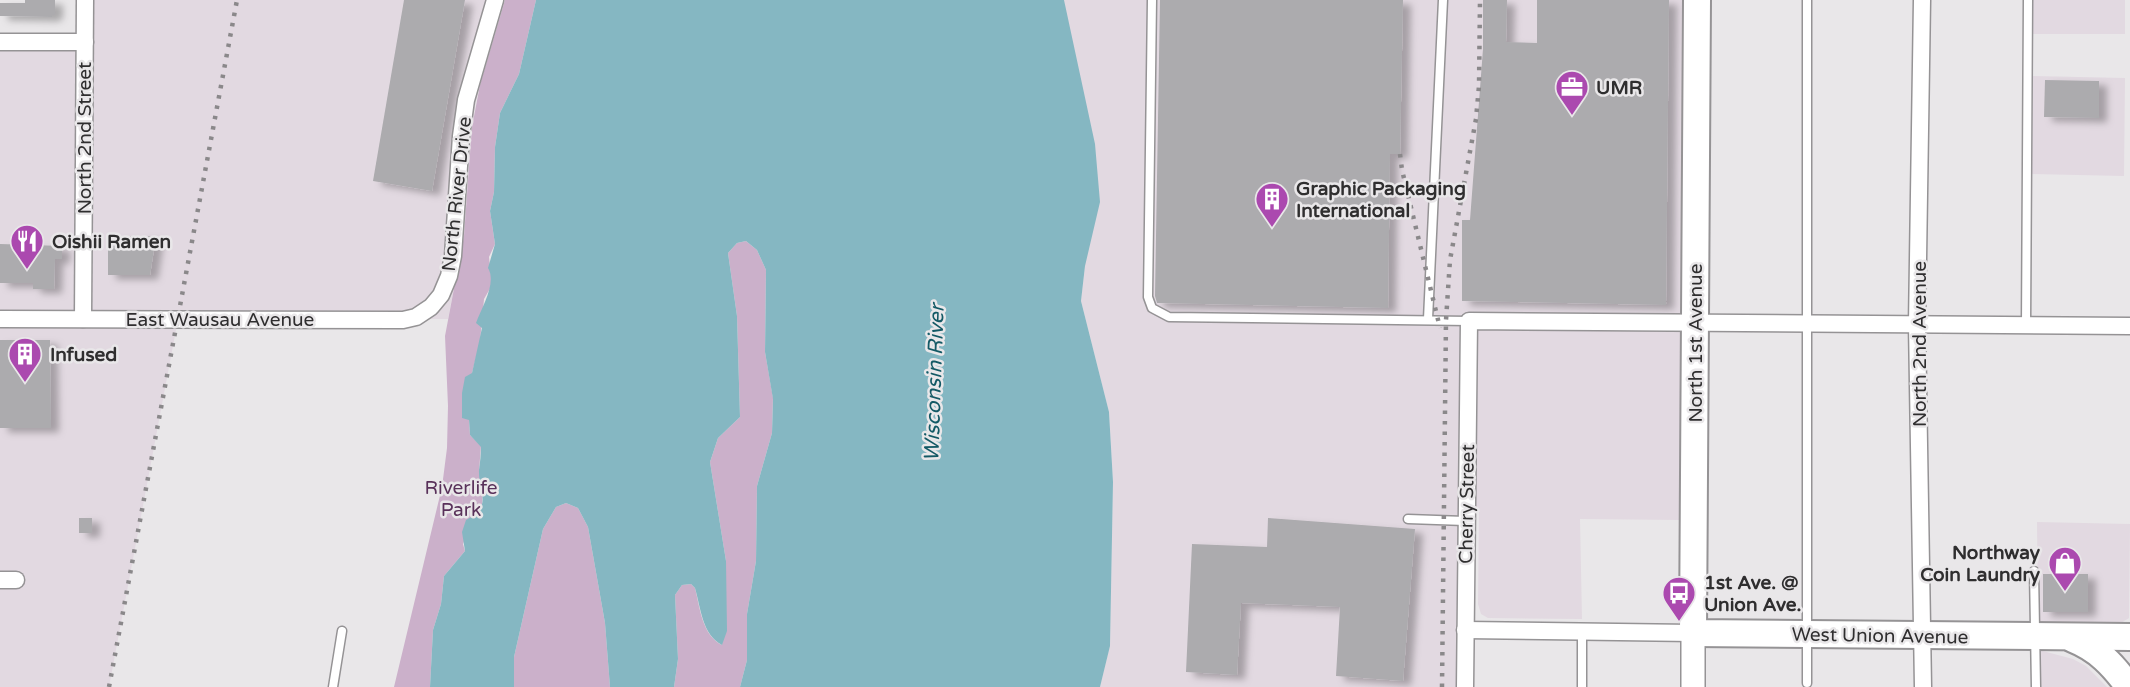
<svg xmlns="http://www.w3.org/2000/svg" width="2130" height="687" font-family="'Varela Round',sans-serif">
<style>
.built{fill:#e2d9e1}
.green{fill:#cbb0ca}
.water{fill:#85b7c2}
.building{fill:#acabae;filter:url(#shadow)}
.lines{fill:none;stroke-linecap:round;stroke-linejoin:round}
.lane-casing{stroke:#959395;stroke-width:11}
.street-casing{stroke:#959395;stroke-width:19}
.secondary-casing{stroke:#959395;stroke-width:26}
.primary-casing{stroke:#959395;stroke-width:30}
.lane{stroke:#fff;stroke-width:8}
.street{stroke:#fff;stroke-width:16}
.secondary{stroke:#fff;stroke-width:23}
.primary{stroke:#fff;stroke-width:26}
.rail{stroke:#8a888a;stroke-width:4.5;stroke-dasharray:3.5 7;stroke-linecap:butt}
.labels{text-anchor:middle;stroke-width:5;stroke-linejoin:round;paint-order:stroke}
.poi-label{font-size:19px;font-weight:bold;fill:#2f2e2f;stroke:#e9e7e9;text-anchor:start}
.street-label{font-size:19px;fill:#2f2e2f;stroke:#e9e7e9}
.park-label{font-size:19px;fill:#59315a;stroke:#e9e7e9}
.water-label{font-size:21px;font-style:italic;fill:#135965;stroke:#e9e7e9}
</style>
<defs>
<filter id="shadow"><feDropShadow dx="8" dy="4.5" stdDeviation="3.5" flood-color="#0004"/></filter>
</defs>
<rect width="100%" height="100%" fill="#e9e7e9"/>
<g class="built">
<polygon points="85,0 505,0 480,84 475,107 464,236 448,319 178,319 109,687 0,687 0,43 84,44"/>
<polygon points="1064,0 1685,0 1681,520 1580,519 1582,619 1488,618 1481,614 1478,604 1479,511 1458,511 1456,687 1100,687 1110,645 1113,482 1109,412 1081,301 1085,266"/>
<rect x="2032" y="0" width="93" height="34"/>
<polygon points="2032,76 2125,78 2124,176 2031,174"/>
<polygon points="2037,522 2130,524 2129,618 2119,624 2038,624"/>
<polygon points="2039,650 2073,659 2086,666 2107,687 2039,687"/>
</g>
<g class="green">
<polygon points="505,0 536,0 519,74 500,113 495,147 494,192 490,211 495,244 489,257 492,285 484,299 480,342 472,373 469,420 470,435 481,446 479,471 483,487 482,507 475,515 463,544 465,551 444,576 441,604 433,630 430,687 394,687 442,487 447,448 448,406 445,336 464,236 472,127 480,85"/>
<path d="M746,241l11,9 9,20 -1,82 8,46 -1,35 -15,53 -1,75 -9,53v46l-7,27h-66l4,-28 -3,-64 7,-10 9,-1 4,4c5,20 7,47 27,57l4,-84 -16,-99 8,-24 22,-21 -3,-101 -9,-63 9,-10z"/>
<polygon points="566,503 578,508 588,527 605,623 610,687 514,687 514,657 543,529 556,507"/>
</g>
<path class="water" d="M536,0h528l31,144 5,58 -15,64 -4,35 28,111 4,70 -3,164 -10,41h-360l7,-27v-46l9,-53 1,-75 15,-53 1,-34 -8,-47 1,-82 -9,-20 -11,-9 -9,2 -9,10 9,63 3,101 -22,21 -8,24 16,99 1,70 -5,14c-20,-11 -21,-36 -27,-57l-4,-4 -9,1 -7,10 3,64 -4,28h-64l-5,-64 -17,-96 -10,-19 -12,-5 -10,4 -13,22 -29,128v30h-84l3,-57 8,-26 3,-28 21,-25 -3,-19 4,-12c28,-15 12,-27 13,-50 1,-8 2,-15 2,-23l-11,-12 -1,-15 -7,-2v-25l3,-16 7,-4 10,-45 -6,-5c6,-16 21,-40 12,-55l7,-24 -5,-33 4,-19 1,-45 5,-34 19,-39z"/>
<g class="building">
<polygon points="25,0 55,0 55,15 52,15 52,17 0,16 0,3 25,3"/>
<polygon points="404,0 465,0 432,191 373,181"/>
<polygon points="1160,0 1403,0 1400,154 1390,154 1388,308 1157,303 1155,296"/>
<polygon points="1483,0 1507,0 1506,42 1537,43 1537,0 1669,0 1666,305 1462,301 1462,220 1470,220 1483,49"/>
<polygon points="2045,80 2099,81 2099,118 2044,117"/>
<polygon points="156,236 150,275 108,275 108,237"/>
<polygon points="0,244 62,246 62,259 55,259 54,289 33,289 33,283 0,283"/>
<polygon points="0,340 50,340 51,428 0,428"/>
<rect x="79" y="518" width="13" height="15"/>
<polygon points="1268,518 1415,529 1403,681 1336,676 1340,607 1241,603 1237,675 1186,672 1192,544 1267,547"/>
<rect x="2043" y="574" width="45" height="38"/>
</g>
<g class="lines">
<defs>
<g id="lane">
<polyline points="1152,0 1148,297 1152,308 1169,317 1469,321"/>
<polyline points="1428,319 1443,0"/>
<polyline points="2026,325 2028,0"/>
<polyline points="1408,519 1465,521"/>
<polyline points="2034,571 2036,687"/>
<polyline points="1582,632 1582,687"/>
<polyline points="1807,683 1807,0"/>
<polyline points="333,687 342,631"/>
</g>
<g id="street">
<polyline points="1922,0 1917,324 1923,687"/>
<polyline points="0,42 85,42"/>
<polyline points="0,319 403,320 416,317 431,307 441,295 449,276 453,256 461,136 466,100 495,0"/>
<polyline points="83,319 85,0"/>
<polyline points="0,580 16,580"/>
<polyline points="1465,630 1693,633"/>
<polyline points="1465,687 1469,321 2130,326"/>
</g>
<polyline id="secondary" points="1693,633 1693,687"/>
<g id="primary">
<polyline points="1697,0 1693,633 2130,637"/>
<path d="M2073,639c25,10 40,26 56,48"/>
</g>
</defs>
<use href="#lane" class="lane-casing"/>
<use href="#street" class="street-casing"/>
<use href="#secondary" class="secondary-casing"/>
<use href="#primary" class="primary-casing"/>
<use href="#lane" class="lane"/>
<use href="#street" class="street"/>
<use href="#secondary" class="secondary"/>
<use href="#primary" class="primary"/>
<g class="rail">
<polyline points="1400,154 1402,170 1440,328"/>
<polyline points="109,687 237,0"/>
<polyline points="1442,687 1446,320 1450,260 1476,119 1479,86 1480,0"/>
</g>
</g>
<defs>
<symbol id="office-pin" viewBox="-11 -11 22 30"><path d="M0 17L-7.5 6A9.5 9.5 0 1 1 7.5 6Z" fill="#ab49af" stroke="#e9e7e9"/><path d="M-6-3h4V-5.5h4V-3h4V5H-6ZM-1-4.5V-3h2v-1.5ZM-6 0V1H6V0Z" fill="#fff"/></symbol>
<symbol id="building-pin" viewBox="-11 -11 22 30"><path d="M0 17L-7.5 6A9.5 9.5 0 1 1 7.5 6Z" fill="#ab49af" stroke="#e9e7e9"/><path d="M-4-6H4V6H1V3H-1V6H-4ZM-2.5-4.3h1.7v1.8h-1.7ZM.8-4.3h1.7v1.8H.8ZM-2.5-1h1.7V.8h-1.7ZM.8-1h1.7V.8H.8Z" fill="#fff"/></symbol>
<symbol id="restaurant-pin" viewBox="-11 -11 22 30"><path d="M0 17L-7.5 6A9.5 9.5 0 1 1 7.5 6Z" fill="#ab49af" stroke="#e9e7e9"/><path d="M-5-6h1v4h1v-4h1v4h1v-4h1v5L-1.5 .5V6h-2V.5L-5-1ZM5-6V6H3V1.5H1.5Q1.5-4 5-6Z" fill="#fff"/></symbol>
<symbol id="shop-pin" viewBox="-11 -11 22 30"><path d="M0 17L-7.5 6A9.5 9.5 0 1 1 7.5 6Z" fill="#ab49af" stroke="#e9e7e9"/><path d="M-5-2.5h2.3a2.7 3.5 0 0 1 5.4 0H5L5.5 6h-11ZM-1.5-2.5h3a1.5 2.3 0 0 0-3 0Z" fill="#fff"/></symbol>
<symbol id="bus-pin" viewBox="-11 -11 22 30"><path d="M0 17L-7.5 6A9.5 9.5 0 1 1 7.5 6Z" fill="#ab49af" stroke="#e9e7e9"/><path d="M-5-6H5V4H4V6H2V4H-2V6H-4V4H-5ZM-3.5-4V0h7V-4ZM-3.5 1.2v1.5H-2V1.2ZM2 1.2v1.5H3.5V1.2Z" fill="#fff"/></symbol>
</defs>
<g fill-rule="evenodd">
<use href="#office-pin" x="1553" y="68" width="38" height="52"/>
<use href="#building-pin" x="1253" y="180" width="38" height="52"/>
<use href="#restaurant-pin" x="8" y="222" width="38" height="52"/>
<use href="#building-pin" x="6" y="335" width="38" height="52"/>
<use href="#shop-pin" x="2046" y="544" width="38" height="52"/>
<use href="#bus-pin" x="1660" y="574" width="38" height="52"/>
</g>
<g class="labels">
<g class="poi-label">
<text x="1596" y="94">UMR</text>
<text x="1296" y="195">Graphic Packaging<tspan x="1296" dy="22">International</tspan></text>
<text x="52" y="248">Oishii Ramen</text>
<text x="50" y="361">Infused</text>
<text x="2040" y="559" text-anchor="end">Northway<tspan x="2040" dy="22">Coin Laundry</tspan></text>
<text x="1704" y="589">1st Ave. @<tspan x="1704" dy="22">Union Ave.</tspan></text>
</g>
<g class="street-label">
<text transform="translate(84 138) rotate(-90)" y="7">North 2nd Street</text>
<text transform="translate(456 194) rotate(-84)" y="7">North River Drive</text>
<text x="220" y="326">East Wausau Avenue</text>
<text transform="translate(1695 343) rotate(-90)" y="7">North 1st Avenue</text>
<text transform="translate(1919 344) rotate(-90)" y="7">North 2nd Avenue</text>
<text transform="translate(1466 504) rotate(-89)" y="7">Cherry Street</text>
<text transform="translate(1880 635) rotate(1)" y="7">West Union Avenue</text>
</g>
<g class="park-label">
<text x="461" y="494">Riverlife<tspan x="461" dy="22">Park</tspan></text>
</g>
<g class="water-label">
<text transform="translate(934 383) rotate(-88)" y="7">Wisconsin River</text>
</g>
</g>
</svg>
